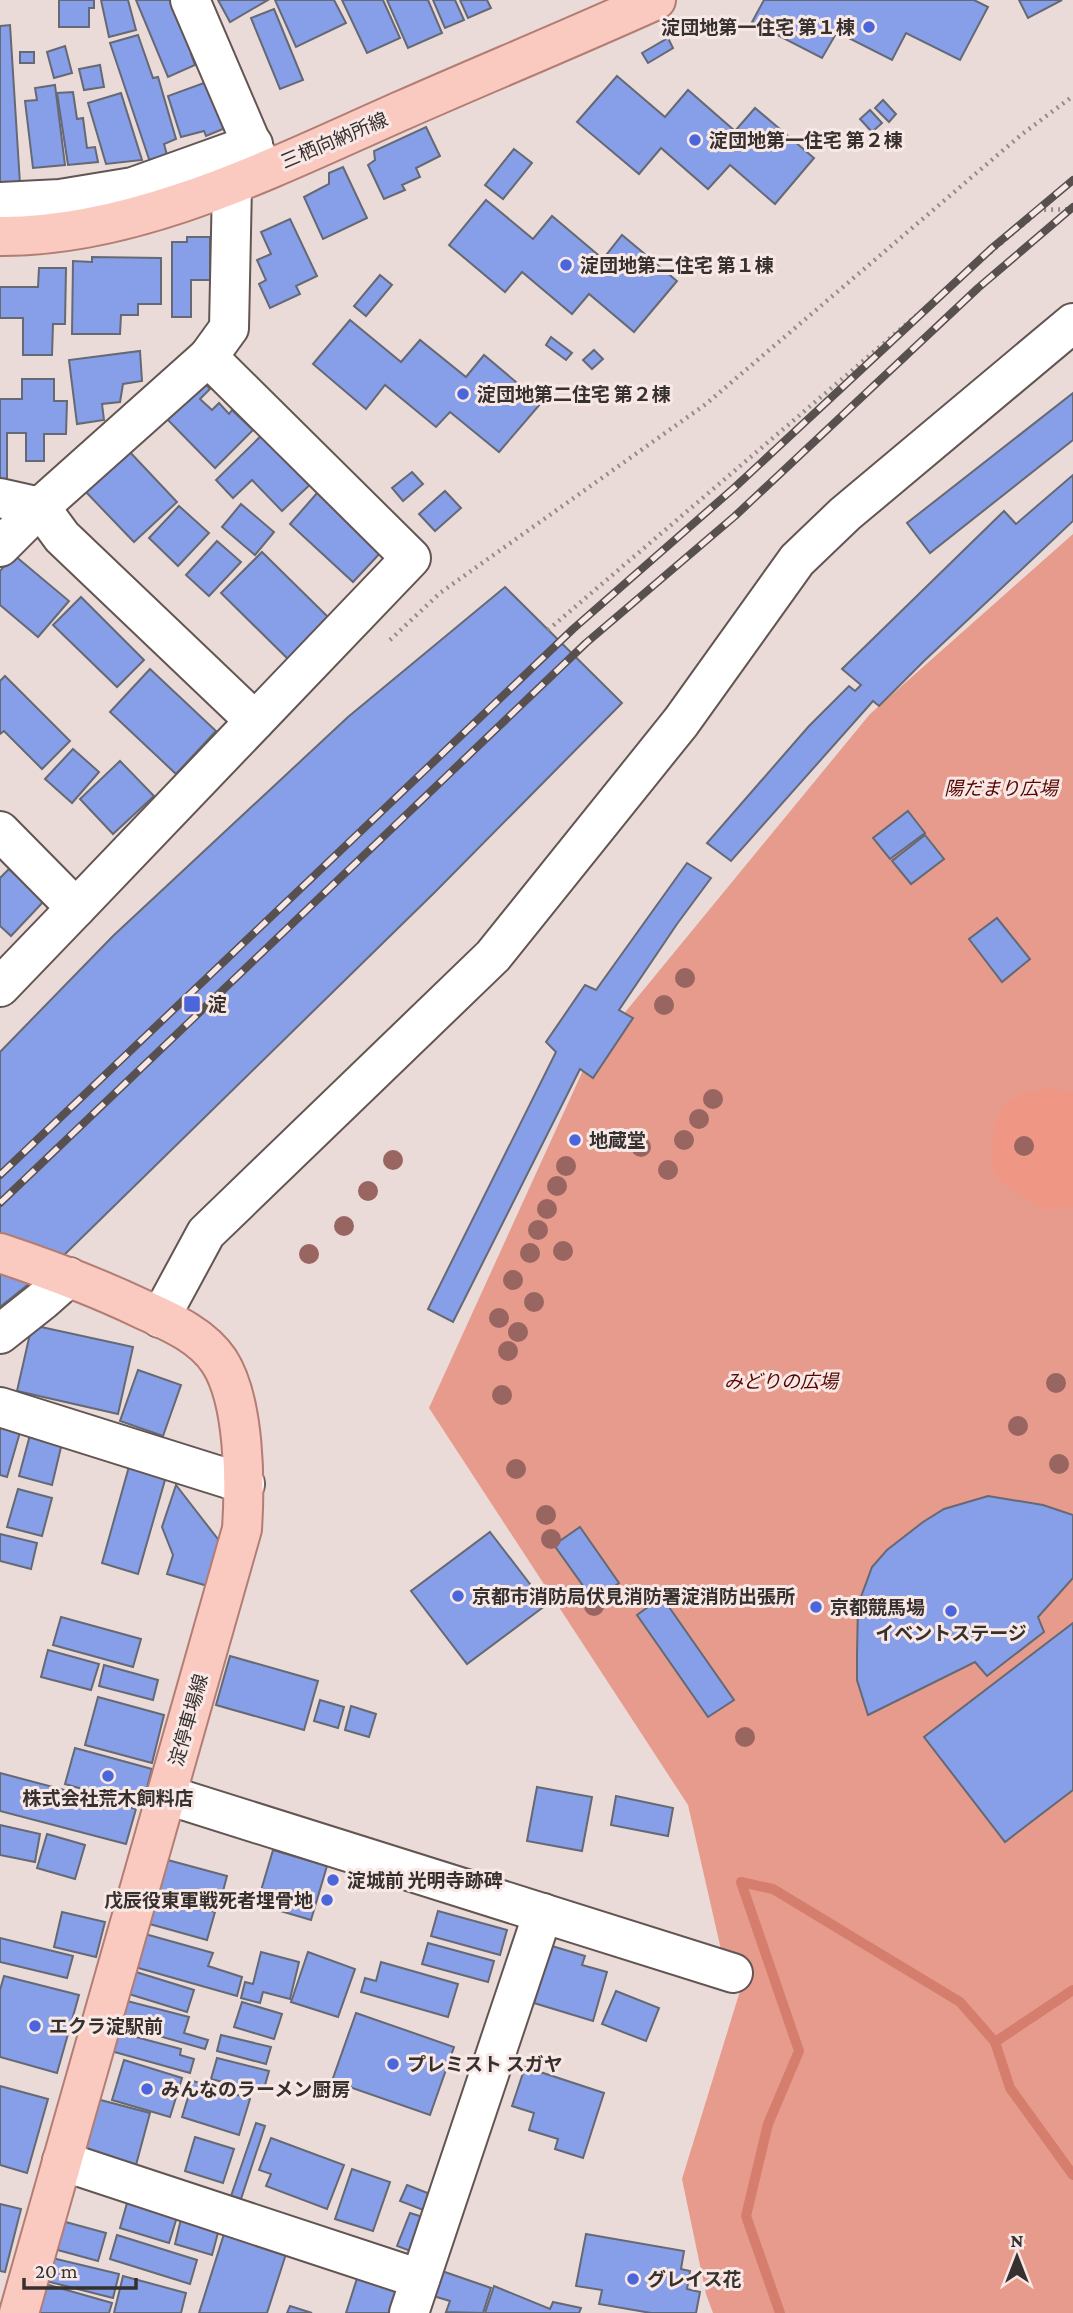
<svg xmlns="http://www.w3.org/2000/svg" width="1073" height="2313" font-family="'Crimson Pro','Noto Sans JP',serif">
<style>
.green{fill:#e69b8c}
.forest{fill:#f09685}
.lines{fill:none;stroke-linecap:round;stroke-linejoin:round}
.stream{stroke:#d57e6e;stroke-width:10}
.building{fill:#879ee8;stroke:#656974;stroke-width:2}
.minor-casing{stroke:#625552;stroke-width:42}
.major-casing{stroke:#b37d73;stroke-width:42}
.path{stroke:#968b89;stroke-width:4.5;stroke-dasharray:2 5;stroke-linecap:butt}
.minor{stroke:#fff;stroke-width:38}
.major{stroke:#facac1;stroke-width:38}
.rail-casing{stroke:#58504f;stroke-width:8}
.rail{stroke:#f8e8e5;stroke-width:5;stroke-dasharray:16;stroke-linecap:butt}
.tree{fill:#996561}
.poi-dot{fill:#4b66da;stroke:#f8e8e5;stroke-width:2.5}
.labels{text-anchor:middle;stroke-width:6;stroke-linejoin:round;paint-order:stroke}
.poi-label{font-size:19px;font-weight:bold;fill:#36302f;stroke:#f8e8e5;text-anchor:start}
.street-label{font-size:19px;fill:#36302f;stroke:#f8e8e5}
.park-label{font-size:19px;font-style:italic;fill:#560500;stroke:#f8e8e5}
</style>
<rect width="100%" height="100%" fill="#ebdbd8"/>
<polygon class="green" points="1073,534 1073,2313 713,2313 706,2294 682,2179 748,1965 722,1954 688,1805 429,1408 590,1055 870,714"/>
<polygon class="forest" points="1051,1088 1073,1093 1073,1207 1044,1210 1000,1181 992,1167 994,1126 1004,1105 1020,1095"/>
<g class="lines">
<g class="stream">
<polyline points="995,2042 1073,1990"/>
<polyline points="780,2313 746,2216 768,2124 799,2051 741,1882 773,1889 960,2002 995,2042 1010,2088 1073,2175"/>
</g>
</g>
<g class="building">
<polygon points="59,0 94,0 94,8 89,8 89,27 59,27"/>
<polygon points="101,0 128,0 136,30 109,37"/>
<polygon points="136,0 176,0 197,52 191,54 195,65 168,77"/>
<polygon points="218,0 268,0 230,22"/>
<polygon points="275,0 334,0 346,23 296,47"/>
<polygon points="342,0 383,0 400,38 367,53"/>
<polygon points="387,0 428,0 442,33 408,48"/>
<polygon points="433,0 455,0 464,20 445,28"/>
<polygon points="460,0 487,0 491,8 468,18"/>
<polygon points="764,0 974,0 988,7 960,60 906,33 892,60 837,32 822,58 752,22"/>
<polygon points="1019,0 1062,0 1028,18"/>
<polygon points="274,9 303,80 280,89 251,18"/>
<polygon points="10,25 20,184 0,185 0,26"/>
<polygon points="138,35 153,78 158,77 176,139 164,144 167,155 150,162 110,43"/>
<polygon points="668,38 673,48 648,63 642,53"/>
<polygon points="65,46 72,73 54,78 47,52"/>
<rect x="20" y="52" width="14" height="11"/>
<polygon points="100,65 104,87 84,90 79,69"/>
<polygon points="617,76 665,117 688,90 735,131 755,108 814,158 775,204 730,165 708,189 661,148 639,174 577,122"/>
<polygon points="212,80 228,127 206,136 204,131 181,137 168,96"/>
<polygon points="55,85 65,165 33,168 25,101 37,100 35,88"/>
<polygon points="73,92 77,119 83,118 87,148 95,147 98,162 68,165 57,93"/>
<polygon points="121,93 142,160 106,164 88,103"/>
<polygon points="883,100 896,114 889,122 875,108"/>
<polygon points="870,110 882,123 872,132 860,119"/>
<polygon points="426,127 440,156 416,168 420,177 402,185 405,190 384,199 368,165 375,160 374,151"/>
<polygon points="514,149 532,163 503,199 485,185"/>
<polygon points="343,167 367,218 323,239 304,197 329,184 329,173"/>
<polygon points="486,200 533,239 552,216 603,259 622,235 677,281 634,332 589,294 572,314 522,272 505,292 449,245"/>
<polygon points="290,219 317,276 296,286 300,294 270,308 259,284 266,280 257,260 271,254 261,232"/>
<polygon points="187,237 210,237 210,280 191,280 191,317 172,317 172,242 187,242"/>
<polygon points="92,257 161,258 161,304 138,304 138,315 121,315 120,334 72,334 73,261 92,262"/>
<polygon points="39,268 66,268 65,324 53,324 52,355 23,355 23,318 0,318 0,287 38,287"/>
<polygon points="380,275 392,285 366,316 354,306"/>
<polygon points="350,320 401,362 420,340 466,377 484,355 541,403 499,452 450,412 436,427 385,385 366,409 313,364"/>
<polygon points="551,337 572,353 566,360 546,345"/>
<polygon points="594,350 603,359 592,369 583,360"/>
<polygon points="140,351 142,381 123,384 120,402 102,404 104,420 77,424 69,360"/>
<polygon points="22,379 54,379 54,401 67,401 66,434 44,434 44,461 26,461 26,433 7,433 7,479 0,479 0,399 22,399"/>
<polygon points="203,381 210,389 200,399 212,410 219,403 229,414 232,410 253,430 215,468 166,418"/>
<polygon points="1073,393 1073,440 930,553 907,523"/>
<polygon points="267,430 315,480 282,511 252,480 233,498 216,480"/>
<polygon points="127,449 177,502 134,542 84,490"/>
<polygon points="412,472 423,484 403,501 392,488"/>
<polygon points="1073,475 1073,521 924,661 879,706 873,701 731,861 707,843 809,726 849,686 855,691 861,685 842,669 1004,511 1016,524"/>
<polygon points="445,491 461,508 435,531 419,514"/>
<polygon points="318,492 382,551 353,582 290,524"/>
<polygon points="241,504 274,532 255,555 222,527"/>
<polygon points="179,506 209,533 178,566 149,538"/>
<polygon points="217,541 241,562 209,596 186,575"/>
<polygon points="262,552 329,618 288,659 221,593"/>
<polygon points="14,555 69,601 38,637 0,605 0,571"/>
<polygon points="505,587 622,703 435,892 61,1258 0,1307 0,1052 113,936 348,717"/>
<polygon points="81,597 144,660 117,687 53,625"/>
<polygon points="150,669 216,731 176,774 110,712"/>
<polygon points="5,676 70,741 42,769 4,731 0,734 0,681"/>
<polygon points="73,749 99,772 72,803 45,779"/>
<polygon points="120,761 154,796 113,834 80,799"/>
<polygon points="908,811 925,833 890,859 873,838"/>
<polygon points="925,835 944,859 911,884 892,861"/>
<polygon points="687,863 711,878 677,924 619,1010 633,1018 593,1078 580,1069 453,1322 428,1309 556,1052 546,1042 585,985 596,990"/>
<polygon points="9,869 44,901 11,936 0,926 0,878"/>
<polygon points="997,918 1030,959 1002,982 969,939"/>
<polygon points="32,1325 133,1347 118,1414 17,1391"/>
<polygon points="138,1370 181,1385 163,1436 120,1421"/>
<polygon points="0,1423 21,1429 7,1477 0,1475"/>
<polygon points="30,1435 62,1443 52,1485 19,1476"/>
<polygon points="130,1463 167,1473 138,1574 102,1563"/>
<polygon points="176,1485 224,1547 211,1587 167,1574 173,1555 162,1527"/>
<polygon points="18,1489 52,1498 42,1536 7,1527"/>
<polygon points="988,1496 1043,1505 1073,1515 1073,1578 1038,1617 1044,1632 987,1676 975,1662 868,1715 857,1680 857,1654 858,1605 872,1567 887,1550 923,1522 944,1509"/>
<polygon points="580,1527 619,1583 594,1601 554,1545"/>
<polygon points="490,1532 546,1605 467,1664 411,1591"/>
<polygon points="0,1534 37,1543 31,1569 0,1561"/>
<polygon points="662,1597 734,1700 708,1717 637,1615"/>
<polygon points="61,1617 141,1639 133,1667 53,1645"/>
<polygon points="1073,1623 1073,1790 1005,1842 924,1737"/>
<polygon points="48,1650 99,1664 91,1690 41,1677"/>
<polygon points="230,1656 318,1681 304,1730 216,1705"/>
<polygon points="104,1665 158,1680 153,1700 99,1686"/>
<polygon points="98,1697 164,1715 152,1763 85,1745"/>
<polygon points="320,1700 344,1707 338,1728 314,1721"/>
<polygon points="351,1706 376,1714 369,1737 345,1730"/>
<polygon points="75,1748 152,1769 142,1806 65,1784"/>
<polygon points="0,1773 136,1809 126,1844 0,1811"/>
<polygon points="537,1787 592,1797 582,1851 527,1841"/>
<polygon points="616,1796 673,1808 668,1836 611,1825"/>
<polygon points="0,1825 40,1834 35,1862 0,1855"/>
<polygon points="47,1834 85,1845 75,1879 37,1868"/>
<polygon points="273,1850 327,1866 311,1920 257,1904"/>
<polygon points="164,1859 227,1876 218,1910 155,1892"/>
<polygon points="154,1896 215,1912 207,1940 146,1923"/>
<polygon points="438,1911 507,1930 500,1955 431,1936"/>
<polygon points="62,1912 105,1922 96,1957 54,1947"/>
<polygon points="145,1934 213,1953 208,1966 242,1977 237,1996 135,1967"/>
<polygon points="0,1938 73,1956 67,1978 0,1962"/>
<polygon points="428,1943 494,1961 488,1982 422,1964"/>
<polygon points="552,1946 585,1956 582,1965 607,1972 593,2021 534,2003"/>
<polygon points="261,1952 299,1962 290,1999 263,1992 260,2003 241,1998 245,1982 253,1984"/>
<polygon points="308,1952 355,1969 338,2017 291,2002"/>
<polygon points="381,1962 458,1984 448,2017 361,1992 365,1978 376,1981"/>
<polygon points="136,1972 194,1990 187,2012 129,1994"/>
<polygon points="4,1976 79,1995 57,2073 0,2057 0,1990"/>
<polygon points="616,1991 659,2008 646,2041 602,2024"/>
<polygon points="127,2001 189,2017 184,2033 208,2040 205,2049 120,2025"/>
<polygon points="242,2002 282,2014 274,2039 234,2027"/>
<polygon points="356,2013 454,2047 430,2115 332,2081"/>
<polygon points="117,2032 181,2049 180,2055 194,2059 190,2073 111,2051"/>
<polygon points="221,2035 271,2047 266,2064 217,2051"/>
<polygon points="217,2058 269,2071 263,2092 211,2079"/>
<polygon points="124,2060 182,2078 170,2117 112,2100"/>
<polygon points="525,2067 604,2093 583,2158 555,2149 558,2139 529,2130 534,2113 512,2106"/>
<polygon points="193,2081 250,2099 239,2135 182,2117"/>
<polygon points="0,2086 48,2099 27,2173 0,2165"/>
<polygon points="93,2098 150,2113 136,2165 79,2150"/>
<polygon points="256,2123 265,2126 241,2199 231,2196"/>
<polygon points="195,2137 234,2149 223,2183 185,2171"/>
<polygon points="271,2138 344,2165 327,2209 266,2186 271,2174 259,2170"/>
<polygon points="352,2169 390,2182 373,2231 335,2219"/>
<polygon points="407,2185 438,2197 431,2213 400,2201"/>
<polygon points="127,2203 177,2217 169,2243 120,2228"/>
<polygon points="0,2204 21,2209 5,2272 0,2271"/>
<polygon points="410,2213 429,2219 416,2253 397,2246"/>
<polygon points="181,2219 219,2229 212,2255 175,2244"/>
<polygon points="62,2221 106,2233 98,2261 54,2249"/>
<polygon points="224,2234 286,2254 267,2313 199,2313"/>
<polygon points="586,2234 684,2251 681,2269 690,2271 687,2289 700,2292 696,2313 651,2313 599,2304 602,2290 576,2286"/>
<polygon points="117,2235 197,2260 190,2284 110,2259"/>
<polygon points="48,2257 119,2274 113,2298 42,2280"/>
<polygon points="360,2269 402,2283 393,2313 346,2313"/>
<polygon points="439,2270 491,2288 483,2313 446,2312 450,2301 430,2295"/>
<polygon points="123,2276 186,2293 181,2313 114,2313"/>
<polygon points="42,2283 112,2303 109,2313 34,2313"/>
<polygon points="494,2286 550,2309 553,2302 581,2308 579,2313 485,2313"/>
<polygon points="290,2306 312,2313 287,2313"/>
</g>
<g class="lines">
<defs>
<g id="minor">
<polyline points="190,0 262,168"/>
<polyline points="0,202 60,199 133,187 253,144"/>
<polyline points="208,357 229,328 232,185"/>
<polyline points="0,498 40,507 62,537 255,721"/>
<polyline points="0,547 40,507 208,357 411,558 76,908 0,831"/>
<polyline points="0,987 76,908"/>
<polyline points="160,1318 206,1233 493,956 681,722 797,560 845,514 1073,323"/>
<polyline points="0,1334 43,1300 69,1277"/>
<polyline points="0,1407 245,1484"/>
<polyline points="167,1795 733,1973"/>
<polyline points="62,2161 420,2279"/>
<polyline points="409,2313 543,1913"/>
</g>
<g id="major">
<path d="M0,236c138,1 278,-71 403,-126 84,-37 169,-72 253,-110"/>
<path d="M0,1253c48,16 94,33 140,55 28,13 61,26 79,53 26,40 26,122 23,168l-223,784"/>
</g>
</defs>
<use href="#minor" class="minor-casing"/>
<use href="#major" class="major-casing"/>
<g class="path">
<polyline points="548,630 1040,210 1073,209"/>
<polyline points="390,640 440,593 706,404 1021,135 1073,96"/>
</g>
<use href="#minor" class="minor"/>
<use href="#major" class="major"/>
<defs>
<g id="rail">
<polyline points="0,1175 573,629 734,488 992,248 1073,180"/>
<polyline points="0,1203 586,643 735,516 978,288 1073,207"/>
</g>
</defs>
<use href="#rail" class="rail-casing"/>
<use href="#rail" class="rail"/>
</g>
<g class="tree">
<circle cx="685" cy="978" r="10"/>
<circle cx="664" cy="1005" r="10"/>
<circle cx="713" cy="1099" r="10"/>
<circle cx="699" cy="1119" r="10"/>
<circle cx="684" cy="1140" r="10"/>
<circle cx="1024" cy="1146" r="10"/>
<circle cx="641" cy="1147" r="10"/>
<circle cx="393" cy="1160" r="10"/>
<circle cx="566" cy="1166" r="10"/>
<circle cx="668" cy="1170" r="10"/>
<circle cx="557" cy="1186" r="10"/>
<circle cx="368" cy="1191" r="10"/>
<circle cx="547" cy="1209" r="10"/>
<circle cx="344" cy="1226" r="10"/>
<circle cx="538" cy="1230" r="10"/>
<circle cx="563" cy="1251" r="10"/>
<circle cx="530" cy="1253" r="10"/>
<circle cx="309" cy="1254" r="10"/>
<circle cx="513" cy="1280" r="10"/>
<circle cx="534" cy="1302" r="10"/>
<circle cx="499" cy="1318" r="10"/>
<circle cx="518" cy="1332" r="10"/>
<circle cx="508" cy="1351" r="10"/>
<circle cx="1056" cy="1383" r="10"/>
<circle cx="502" cy="1395" r="10"/>
<circle cx="1018" cy="1426" r="10"/>
<circle cx="1059" cy="1464" r="10"/>
<circle cx="516" cy="1469" r="10"/>
<circle cx="546" cy="1515" r="10"/>
<circle cx="551" cy="1539" r="10"/>
<circle cx="594" cy="1606" r="10"/>
<circle cx="745" cy="1737" r="10"/>
</g>
<g class="poi-dot">
<circle cx="869" cy="27" r="7"/>
<circle cx="695" cy="140" r="7"/>
<circle cx="566" cy="265" r="7"/>
<circle cx="463" cy="394" r="7"/>
<rect x="183" y="995" width="18" height="18" rx="3.5"/>
<circle cx="575" cy="1140" r="7"/>
<circle cx="458" cy="1596" r="7"/>
<circle cx="816" cy="1607" r="7"/>
<circle cx="951" cy="1611" r="7"/>
<circle cx="108" cy="1776" r="7"/>
<circle cx="333" cy="1880" r="7"/>
<circle cx="327" cy="1900" r="7"/>
<circle cx="35" cy="2026" r="7"/>
<circle cx="393" cy="2064" r="7"/>
<circle cx="147" cy="2089" r="7"/>
<circle cx="633" cy="2279" r="7"/>
</g>
<g class="labels">
<g class="poi-label">
<text x="855" y="34" text-anchor="end">淀団地第一住宅 第１棟</text>
<text x="709" y="147">淀団地第一住宅 第２棟</text>
<text x="580" y="272">淀団地第二住宅 第１棟</text>
<text x="477" y="401">淀団地第二住宅 第２棟</text>
<text x="208" y="1011">淀</text>
<text x="589" y="1147">地蔵堂</text>
<text x="472" y="1603">京都市消防局伏見消防署淀消防出張所</text>
<text x="830" y="1614">京都競馬場</text>
<text x="951" y="1640" text-anchor="middle">イベントステージ</text>
<text x="108" y="1805" text-anchor="middle">株式会社荒木飼料店</text>
<text x="347" y="1887">淀城前 光明寺跡碑</text>
<text x="313" y="1907" text-anchor="end">戊辰役東軍戦死者埋骨地</text>
<text x="49" y="2033">エクラ淀駅前</text>
<text x="407" y="2071">プレミスト スガヤ</text>
<text x="161" y="2096">みんなのラーメン厨房</text>
<text x="647" y="2286">グレイス花</text>
</g>
<g class="street-label">
<text transform="translate(334 140) rotate(-23)" y="7">三栖向納所線</text>
<text transform="translate(188 1720) rotate(-74)" y="7">淀停車場線</text>
</g>
<g class="park-label">
<text x="1001" y="795">陽だまり広場</text>
<text x="781" y="1388">みどりの広場</text>
</g>
</g>
<g transform="translate(1017 2257)" stroke="#f8e8e5" stroke-width="5" paint-order="stroke">
<path d="M0-5L12 26L0 18L-12 26Z" fill="#36302f"/>
<text y="-10" font-size="19" font-weight="bold" text-anchor="middle" fill="#36302f">N</text>
</g>
<path d="M24 2278v10h112v-10" fill="none" stroke="#36302f" stroke-width="3.5"/>
<text x="35" y="2278" font-size="21" fill="#36302f" stroke="#f8e8e5" stroke-width="5" paint-order="stroke">20 m</text>
</svg>
